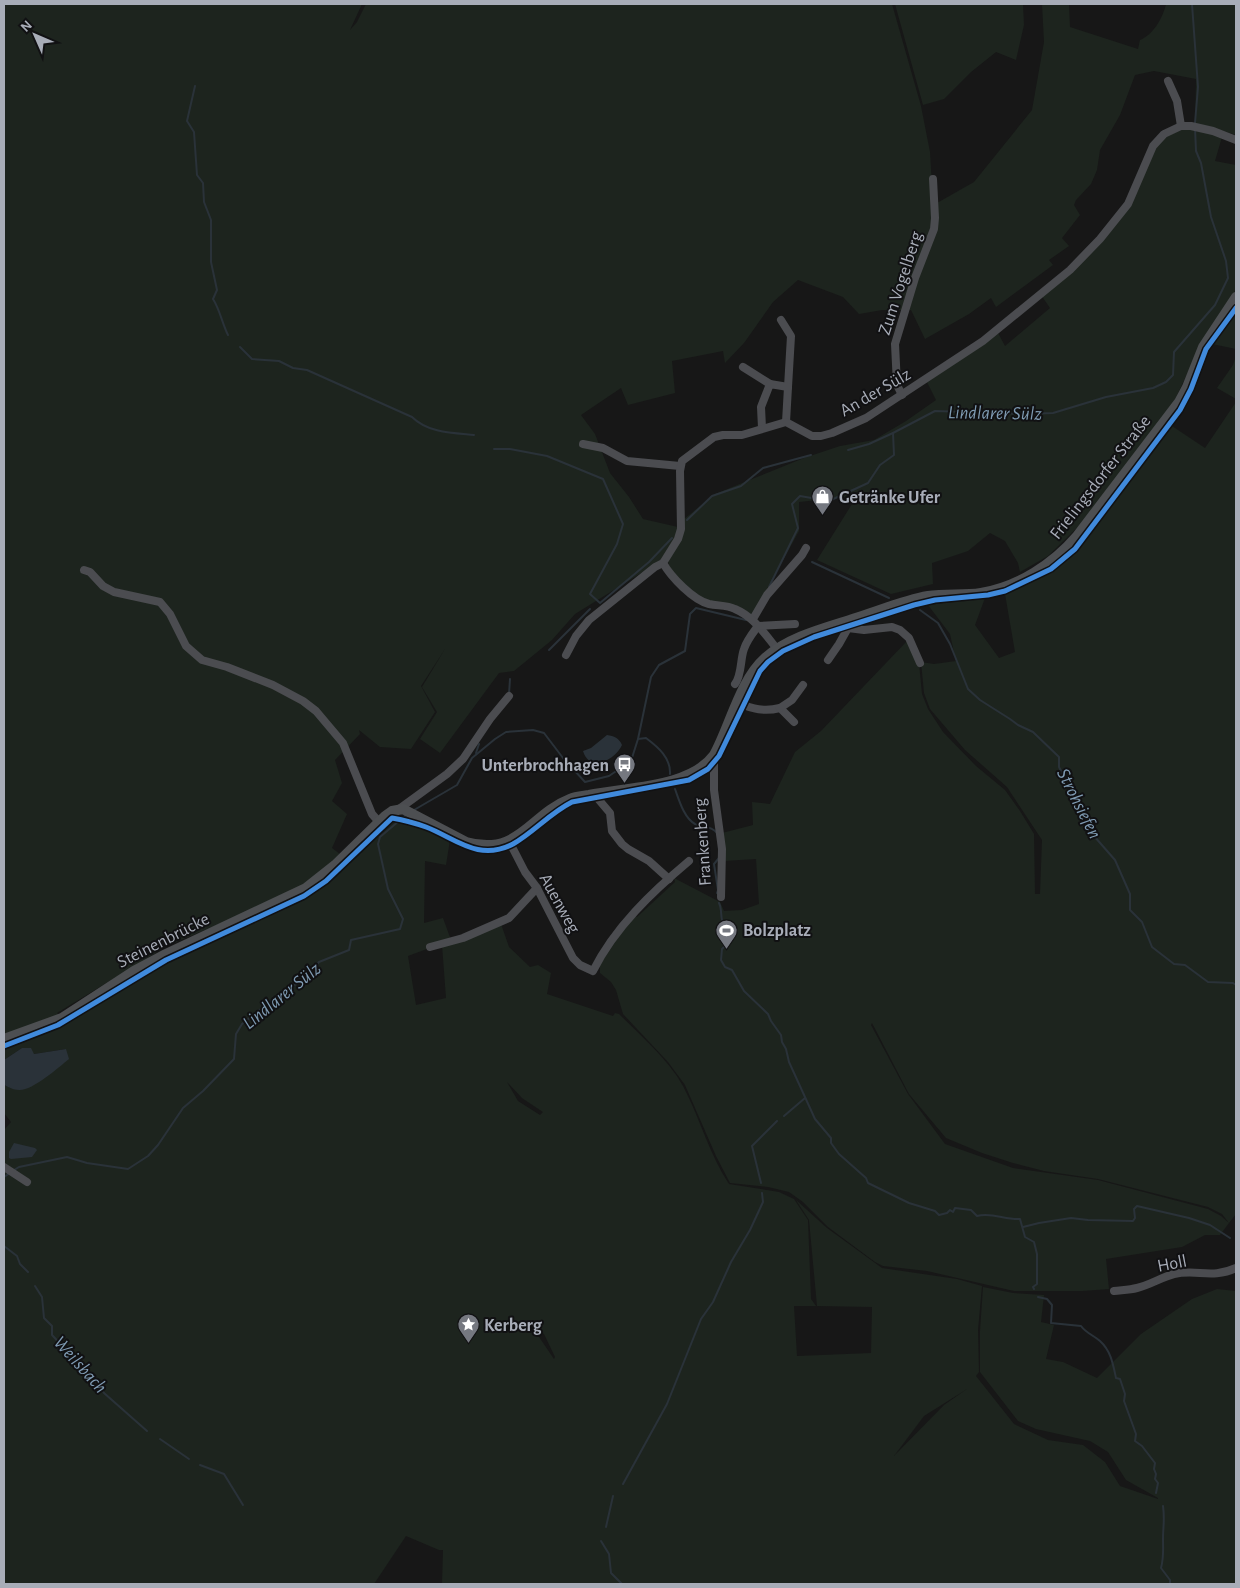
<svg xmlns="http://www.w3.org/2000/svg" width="1240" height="1588" font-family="'Alegreya Sans',sans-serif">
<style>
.green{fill:#1d241e;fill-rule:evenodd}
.water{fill:#2a3239}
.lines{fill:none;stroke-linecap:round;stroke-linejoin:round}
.stream{stroke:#2a3239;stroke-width:2}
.minor{stroke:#4b4c50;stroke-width:8}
.major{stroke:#4d4f52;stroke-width:10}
.cycleway-casing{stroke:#111113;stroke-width:8}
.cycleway{stroke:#408adc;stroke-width:5}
.labels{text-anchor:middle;stroke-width:4;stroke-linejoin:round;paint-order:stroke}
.street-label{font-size:18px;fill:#a8adb8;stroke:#111113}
.poi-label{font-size:18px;font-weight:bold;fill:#a8adb8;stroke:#111113;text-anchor:start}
.water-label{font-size:19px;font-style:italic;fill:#7f9bb3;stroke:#111113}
</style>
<rect width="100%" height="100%" fill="#171717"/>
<g class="green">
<path d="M4,4h358l-12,26 7,-8 9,-18h526l29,102 9,46 4,67 -29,91h-23l-23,4 -16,-17 -45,-17 -25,22 -29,41 -19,20 -2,-12 -51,10 3,32 -47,12 -7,-17 -40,27 14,19 15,39 19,24 14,22 35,8 -2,9 -17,26 -84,52 -23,26 -38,31 -15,2 -59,80 -20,-14 17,-27 -15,-25 23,-38 -24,37 14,26 -24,37 -31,-2 -21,-17 1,4 -25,26 7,23 -10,18 15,13 -15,34 12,9 48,-41 58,24 -4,25 -21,-4 -1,62 19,-5 8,22 -43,16 8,49 30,-7 -4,-53 59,-21 8,23 21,20 8,-2 13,8 -4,21 66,22 2,-3 4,1c22,22 49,45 64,72 17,32 26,68 46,98l50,8 15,7 14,21 3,79 5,7h-22l3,50 74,-3 1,-46 -55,-1 -8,-86 -13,-20 31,28 55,40 75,11 25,7 -4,44 1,42 -3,4 38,48 34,16 35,5 22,17 15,24 38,13v-1l-32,-18 -18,-28 -18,-11 -54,-12 -18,-8 -38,-49v-41l3,-44 30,6 31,2 -3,27 13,3 -8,34 17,3 34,16 44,-44 51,-35 25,-10 19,2v293h-794l1,-34h-4l-33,-14 -32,48h-370v-454l7,-8 -7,-9v-28l7,3 55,-39 -32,5 -12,-6 -18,12zM294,893l-160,78 -72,47 -5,-5 112,-68zM507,1082l15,16 21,14 -3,3 -22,-14zM528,1323l16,11 11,23 -1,2 -15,-22 -12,-12zM967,1389l-23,16 -50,51 30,-40z"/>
<polygon points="895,4 1023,4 1024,25 1016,60 996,52 971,72 944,99 923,105"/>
<path d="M1042,4h27l1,23 68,22 2,-9c13,-5 23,-22 26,-36h70v131l-28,-9v5l14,6 -7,24 21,4v121l-2,8 -46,78 -16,34 -91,118 -33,32 -28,16 -2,-9 -13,-22 -15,-8 -22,18 -36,12 1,21 -42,10 -74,-34 40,-64 -58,6v29l-47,86c-14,-5 -31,-8 -44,-15 -14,-8 -42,-27 -40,-45l16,-38 31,-25 89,-36 36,-12 34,-6 32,-19 30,-21 -9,-18 70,-51 8,15 45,-38 -9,-13 89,-88 25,-59 10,-11 18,-8 12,-2 1,-48 -42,-8 -19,4 -15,40 -20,35 -3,20 -6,14 -15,16 -2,5 6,10 -18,23 7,8 -20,14 4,5 -57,42 -5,-9 -22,16 -44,25 -14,-29h-4l25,-71 5,-36 37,-21 58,-72 12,-68z"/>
<polygon points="1236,311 1236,349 1212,344"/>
<polygon points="1236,356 1236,399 1217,388 1233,365"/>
<polygon points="1236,402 1236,1214 1229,1223 1222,1214 1208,1207 1098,1179 1044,1171 1013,1163 982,1153 946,1138 909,1094 872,1023 871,1025 908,1094 945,1144 1013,1168 1098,1180 1208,1209 1221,1216 1229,1223 1220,1235 1205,1235 1182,1247 1106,1259 1109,1289 1083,1291 1014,1291 927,1271 883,1266 875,1262 828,1227 803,1202 789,1192 768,1187 730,1183 716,1156 685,1085 668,1062 623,1014 616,990 611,982 600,973 600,964 634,915 637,917 675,882 674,878 720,902 724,911 742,910 759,904 756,859 724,861 722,833 753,825 752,802 770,804 795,752 821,731 908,640 919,663 922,694 928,709 943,732 976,766 1005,790 1020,811 1034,834 1035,894 1040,894 1042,840 1007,787 965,750 930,709 924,693 921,662 934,664 956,661 950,634 928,605 985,598 975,625 999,658 1015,652 1005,594 1051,570 1075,550 1172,426 1205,448"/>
</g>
<g class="water">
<path d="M607,735c7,1 12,3 15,10 -6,14 -32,29 -39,6l8,-3z"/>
<path d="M22,1048h9l3,6 32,-5 3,10c-11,9 -37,32 -50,31 -6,0 -10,-3 -15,-5v-25z"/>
<polygon points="14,1143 35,1148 37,1150 32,1157 11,1159 9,1158 9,1152"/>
</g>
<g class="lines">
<g class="stream">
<polyline points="1192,4 1198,87 1195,123"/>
<path d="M195,86l-8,35 7,11 3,43 6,8 1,19 7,18v42l6,28 -4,9c7,11 9,24 15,36"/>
<path d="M240,347l12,12 27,2 14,7 14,2 105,47c16,16 41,16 62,18"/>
<polyline points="494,449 510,449 547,456 603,479 623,524 617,544 590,594 600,603 649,562 672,538"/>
<polyline points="848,450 869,444 893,433"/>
<polyline points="687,520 712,496 741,486 763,468 811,455"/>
<polyline points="812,562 889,598"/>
<polyline points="769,587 798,528 792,504 800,496 829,501 868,483 880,465 894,455 893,433 935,411 1025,414 1053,413 1106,397 1153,388 1166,382 1173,375 1174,352 1215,305 1228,278 1226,261 1211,217 1201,163 1196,151 1195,128"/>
<polyline points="920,610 938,623 950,644 968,689 980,700 1010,719 1018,725 1033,732 1059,757 1059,767 1094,836 1115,860 1130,894 1130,910 1142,922 1152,947 1174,964 1185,965 1208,982 1233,983 1236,985"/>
<polyline points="549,650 590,609"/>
<polyline points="509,694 510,679"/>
<path d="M638,739l8,-1c12,9 25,20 24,36"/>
<polyline points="476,753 479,744"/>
<path d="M675,789c4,11 9,29 20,35 8,5 16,1 22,9"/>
<polyline points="414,810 457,785 472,758 495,739 506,732 533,730 544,733 563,758 585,782 609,776 631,761 638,739 651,677 659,665 685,651 690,614 696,608 746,620"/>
<polyline points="717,893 718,890 714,864 719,858"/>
<path d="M719,903c4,8 0,16 6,24l-3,5v4l3,4 1,5 -4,4 -1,11 4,7 7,3 12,21 24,23 3,7 10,14 1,7 4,7 3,13 26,57 16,19v5l8,11 27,24 2,5 41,20 26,8 4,4 8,-2 3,-3 3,2 2,-4 16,2 6,6c15,-4 28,4 43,3l5,18 9,5 3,12v30l-4,3 1,2"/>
<polyline points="784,1116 805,1098"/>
<polyline points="14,1170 19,1167 67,1157 87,1163 128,1169 148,1156 158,1145 183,1108 203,1091 234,1059 236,1034 242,1024 271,1001 305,978 319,962 349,950 351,940 400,929 403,919 388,889 378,844 380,837 406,815"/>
<polyline points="4,1177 10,1173"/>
<polyline points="761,1183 752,1146 777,1121"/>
<polyline points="1023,1227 1039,1223 1071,1218 1088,1220 1133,1221 1135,1218 1134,1209 1137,1206 1189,1218 1210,1225 1230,1238"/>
<polyline points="4,1246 17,1256 20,1264 28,1272"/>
<polyline points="35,1286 42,1297 44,1318 52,1326 52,1335 78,1363 84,1374 95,1381 104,1393 147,1431"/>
<path d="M1038,1297l9,2 5,6 -1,18 30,3c5,7 12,9 19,15 11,10 13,23 16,37l4,1 5,15 -1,7 12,33 -1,7 7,5 13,17 -1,6 2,5 -1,5 3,4 -2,10"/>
<polyline points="160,1439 189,1459"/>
<polyline points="200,1465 224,1474 243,1505"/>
<polyline points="623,1484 667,1404 701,1319 713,1302 731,1262 750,1230 763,1202 762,1193"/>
<path d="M1163,1506c2,14 0,20 0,33 0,11 1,18 -2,29l9,12v4"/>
<polyline points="606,1527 613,1496"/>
<polyline points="601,1541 609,1554 611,1573 622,1584"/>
</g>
<g class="minor">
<polyline points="1168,81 1177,101 1181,126"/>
<polyline points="781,320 791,336 788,387"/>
<polyline points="743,367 770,384"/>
<polyline points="902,395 897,385 895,344 915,278 934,229 935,218 933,179"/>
<polyline points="762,428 761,407 770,384 788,387 786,422"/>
<polyline points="583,444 603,448 627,461 680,466"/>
<polyline points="84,570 90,572 103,586 114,592 160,602 170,614 186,646 202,660 227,667 273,685 303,701 316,711 343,743 372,814 379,822"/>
<polyline points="753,619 767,595 802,555 806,548"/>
<polyline points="845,621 848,628 864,630 892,627 900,630 909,638 920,663"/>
<path d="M777,649c-12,-15 -23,-32 -42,-40 -8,-4 -17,-3 -26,-5 -16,-4 -38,-27 -46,-41l15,-24 3,-10 -1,-58 2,-10 32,-24 9,-2h19l44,-13 26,14h9l11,-3 34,-15 117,-77 87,-71 30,-31 28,-35 25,-58 11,-12 17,-8h10l22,5 23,9"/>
<polyline points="566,655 576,636 589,620 655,567 663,563"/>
<polyline points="828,660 839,644 848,628"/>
<path d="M735,684c7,-9 5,-24 9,-35 3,-9 8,-15 14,-23l37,-2"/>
<path d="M738,703c15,6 26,9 42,5l14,14"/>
<polyline points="780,708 792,700 803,685"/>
<polyline points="714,755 714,790 722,849 721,897"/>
<polyline points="597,793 599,800 610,813 612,831 622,844 628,849 649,861 669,879"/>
<polyline points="399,809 447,774 463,759 490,719 509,696"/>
<path d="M509,841l16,31 12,16 36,70 7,7 13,6c22,-44 59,-79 96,-110"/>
<polyline points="430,947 463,938 509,918 537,888"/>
<polyline points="4,1167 27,1182"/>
<path d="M1114,1291c7,-1 15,-1 23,-3 13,-3 25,-11 37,-14 23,-5 38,5 62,-6"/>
</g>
<path class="major" d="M4,1039l58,-21 72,-47 32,-17 140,-66 29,-23 50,-49 7,-5 11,-2 63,33c53,15 63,-27 104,-43 6,-3 13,-3 19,-4 37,-8 101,-7 125,-40 16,-29 26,-75 51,-97 26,-23 65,-31 97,-42 22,-7 43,-16 66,-20 18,-3 35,0 53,-3 37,-6 72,-29 96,-57l102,-134 8,-15 16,-40 33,-50"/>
<defs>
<path id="cycleway" d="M4,1046l54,-21 108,-65 138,-64 22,-15 66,-63c11,2 23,5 34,9 29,11 52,35 87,17 21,-12 37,-31 59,-42l117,-22 19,-11 11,-13 41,-85 8,-9 15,-11 31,-14 100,-32 21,-5 53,-5 17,-4 46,-22 24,-20 105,-139 11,-21 15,-40 30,-41"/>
</defs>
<use href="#cycleway" class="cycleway-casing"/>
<use href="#cycleway" class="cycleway"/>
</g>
<defs>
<symbol id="shop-pin" viewBox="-11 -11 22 30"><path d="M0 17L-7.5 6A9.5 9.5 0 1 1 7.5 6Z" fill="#757880" stroke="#111113"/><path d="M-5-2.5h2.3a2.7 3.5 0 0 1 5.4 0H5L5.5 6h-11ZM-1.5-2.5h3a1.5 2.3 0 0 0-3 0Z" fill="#fff"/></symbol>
<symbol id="bus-pin" viewBox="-11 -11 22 30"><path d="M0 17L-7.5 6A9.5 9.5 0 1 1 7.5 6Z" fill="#757880" stroke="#111113"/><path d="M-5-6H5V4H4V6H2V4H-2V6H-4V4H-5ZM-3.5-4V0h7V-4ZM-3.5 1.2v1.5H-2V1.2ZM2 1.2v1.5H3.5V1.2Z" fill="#fff"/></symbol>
<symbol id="stadium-pin" viewBox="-11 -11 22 30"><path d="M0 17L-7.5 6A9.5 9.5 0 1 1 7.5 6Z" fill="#757880" stroke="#111113"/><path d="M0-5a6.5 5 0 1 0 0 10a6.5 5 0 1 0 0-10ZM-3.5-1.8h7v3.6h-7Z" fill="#fff"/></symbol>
<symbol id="sight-pin" viewBox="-11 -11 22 30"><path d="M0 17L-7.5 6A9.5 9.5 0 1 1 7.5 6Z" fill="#757880" stroke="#111113"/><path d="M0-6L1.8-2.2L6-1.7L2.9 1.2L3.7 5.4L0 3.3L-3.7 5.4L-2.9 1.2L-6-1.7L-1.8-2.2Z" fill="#fff"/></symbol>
</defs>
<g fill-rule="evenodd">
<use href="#shop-pin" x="810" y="484" width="25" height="34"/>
<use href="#bus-pin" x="612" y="752" width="25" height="34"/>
<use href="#stadium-pin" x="714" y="918" width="25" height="34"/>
<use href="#sight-pin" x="456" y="1312" width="25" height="34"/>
</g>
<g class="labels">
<g class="street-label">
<text transform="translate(900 283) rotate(-72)" y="6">Zum Vogelberg</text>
<text transform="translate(875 392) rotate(-30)" y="6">An der Sülz</text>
<text transform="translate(1100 477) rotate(-52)" y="6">Frielingsdorfer Straße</text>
<text transform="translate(702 842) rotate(-94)" y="6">Frankenberg</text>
<text transform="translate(560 903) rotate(61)" y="6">Auenweg</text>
<text transform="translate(163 940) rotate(-27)" y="6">Steinenbrücke</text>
<text transform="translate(1172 1263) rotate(-11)" y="6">Holl</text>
</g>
<g class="poi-label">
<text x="839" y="503">Getränke Ufer</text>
<text x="609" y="771" text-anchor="end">Unterbrochhagen</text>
<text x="743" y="936">Bolzplatz</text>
<text x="484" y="1331">Kerberg</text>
</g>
<g class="water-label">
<text transform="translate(995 412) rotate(1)" y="7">Lindlarer Sülz</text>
<text transform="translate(1080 803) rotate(63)" y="7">Strohsiefen</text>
<text transform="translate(281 995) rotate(-39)" y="7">Lindlarer Sülz</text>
<text transform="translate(81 1364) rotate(48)" y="7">Weilsbach</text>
</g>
</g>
<rect width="1240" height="1588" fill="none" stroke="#a8adb8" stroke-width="10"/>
<g transform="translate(35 35) rotate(315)" stroke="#111113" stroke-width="4" paint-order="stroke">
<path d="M0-4L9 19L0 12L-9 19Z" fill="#a8adb8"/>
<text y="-8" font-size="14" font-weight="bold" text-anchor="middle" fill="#a8adb8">N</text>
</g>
</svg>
